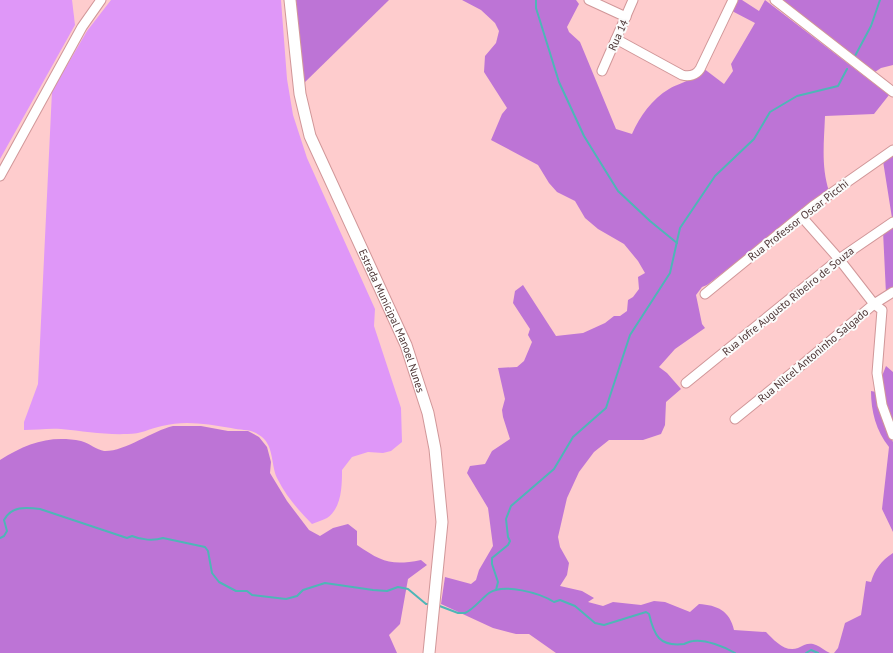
<svg xmlns="http://www.w3.org/2000/svg" width="893" height="653" font-family="'PT Sans',sans-serif">
<style>
.green{fill:#df97f8}
.forest{fill:#bd74d6}
.lines{fill:none;stroke-linecap:round;stroke-linejoin:round}
.stream{stroke:#4eb6b7;stroke-width:2}
.minor-casing{stroke:#d19799;stroke-width:11}
.major-casing{stroke:#d19799;stroke-width:13}
.minor{stroke:#fff;stroke-width:9}
.major{stroke:#fff;stroke-width:11}
.labels{text-anchor:middle;stroke-width:4;stroke-linejoin:round;paint-order:stroke}
.street-label{font-size:11px;fill:#4b3333;stroke:#fbfbfb}
</style>
<rect width="100%" height="100%" fill="#fecccd"/>
<g class="green">
<polygon points="0,0 72,0 75,25 0,159"/>
<path d="M111,0h170l6,79 6,36 14,43 68,151 -1,17 27,82 1,34 -11,9 -8,2 -15,-1 -16,5 -10,13c0,15 0,38 -15,48 -4,2 -10,4 -15,6 -14,-14 -26,-28 -35,-46 -6,-13 -3,-31 -15,-41 -11,-9 -19,-6 -31,-9 -24,-4 -46,-8 -69,-2 -14,3 -20,8 -35,8 -23,1 -44,-3 -66,-5 -12,-1 -25,1 -37,1v-8l14,-38 14,-293 35,-60z"/>
</g>
<g class="forest">
<polygon points="296,0 389,0 303,84"/>
<path d="M462,0h114l3,4 -12,23 2,5 11,10 36,87 16,5c8,-18 20,-35 37,-45 14,-8 26,-8 34,-21l21,16 9,-13 -2,-7 24,-41 -23,-12 6,-11h4l17,11 6,-11 124,95 -15,19 -49,2c-1,26 -4,51 4,75l-122,94 -5,2 -6,8 6,29 3,4 -30,21 -16,18 8,6 14,16 -15,13 -1,23 -4,9 -18,6h-34l-15,12 -15,20 -12,26 -9,39 2,10 9,16 -2,12 -7,11 22,5 12,7 -6,4 15,4 10,-4 28,3 13,-4 11,1 25,10 9,-8c18,1 31,7 35,26l32,2c8,8 19,21 32,16 6,-3 11,-6 18,-3 5,2 9,6 14,8h-274l-27,-19h-13l-23,-6 -52,-24 4,-27 26,7 5,-4 3,-10 14,-24 -5,-38 -21,-35 3,-7 15,-2 7,-13 18,-12 -7,-22 -1,-7 3,-11 -7,-31 19,-1 7,-6 8,-19 -4,-7 2,-6 -17,-26 2,-12 8,-6 33,51 27,-3 22,-10 9,-7h6l7,-5 1,-11 5,-3 6,-8 -1,-12 7,-4 -7,-12 -14,-17 -26,-15 -13,-11 -10,-17 -18,-9 -8,-9 -11,-18 -47,-25 11,-26 5,-6 -23,-36 1,-16 11,-13 3,-12 -4,-8 -14,-13z"/>
<polygon points="782,0 893,0 893,65 881,68 875,72"/>
<polygon points="893,154 893,289 886,294 883,231 892,218 883,161"/>
<path d="M886,366l7,6v61l-2,5 2,4v90l-11,-23 7,-62c-13,-16 -18,-36 -18,-56l5,1 6,-5v-11z"/>
<path d="M173,426h28l27,5h20l11,6 8,10 4,15 -1,11 17,28 22,29 11,6 13,-8 15,-4 9,7v14c25,17 34,21 64,15l6,5 -19,14 -8,45 -11,11 8,18h-397v-193c27,-17 50,-25 81,-19 8,2 16,9 23,10 20,1 48,-20 69,-25z"/>
<path d="M893,553v100h-59l4,-5 7,-25 16,-8 5,-34 5,1c4,-13 10,-21 22,-29z"/>
</g>
<g class="lines">
<g class="stream">
<polyline points="536,0 536,8 559,82 584,136 618,191 650,221 677,243"/>
<polyline points="855,56 871,26 880,0"/>
<path d="M0,538l4,-2 3,-5 -3,-11c7,-14 22,-13 36,-11l87,29 5,-2c9,4 22,5 31,2l42,9 3,4 4,22 7,9 17,9h11l5,4 34,4 11,-3 6,-6 22,-7 48,7 14,1 11,-4 10,2 18,15h5"/>
<polyline points="496,590 498,582 492,564 492,558 508,545 510,541 508,537 506,519 511,506 554,469 573,437 606,408 630,335 670,273 680,228 715,176 754,139 770,112 797,96 838,86 847,69"/>
<path d="M437,605l21,8h7c9,-4 16,-14 24,-20 15,-10 51,0 65,9l6,-2 15,6 20,17 9,2 42,-13 3,2c5,21 10,33 35,30 3,-1 6,-3 9,-3 12,-2 32,6 42,12"/>
<polyline points="806,653 811,650 818,653"/>
</g>
<defs>
<g id="minor">
<polyline points="589,0 626,17"/>
<polyline points="775,0 893,92"/>
<path d="M616,39l66,36c7,2 14,0 18,-6l33,-69"/>
<polyline points="602,71 633,0"/>
<polyline points="0,176 82,27 101,0"/>
<polyline points="801,216 839,259 874,304 882,310 877,373 882,405 893,435"/>
<polyline points="705,294 813,206 893,150"/>
<polyline points="686,383 839,259 893,222"/>
<polyline points="735,419 803,364 874,304 893,292"/>
</g>
<g id="major">
<path id="s1" d="M290,0l10,94 10,42 96,209 22,68 7,36 7,73 -13,131"/>
</g>
</defs>
<use href="#minor" class="minor-casing"/>
<use href="#major" class="major-casing"/>
<use href="#minor" class="minor"/>
<use href="#major" class="major"/>
</g>
<g class="labels">
<g class="street-label">
<text transform="translate(618 35) rotate(-66)" y="4">Rua 14</text>
<text transform="translate(798 220) rotate(-38)" y="4">Rua Professor Oscar Picchi</text>
<text transform="translate(788 301) rotate(-39)" y="4">Rua Jofre Augusto Ribeiro de Souza</text>
<text dy="4" stroke="none"><textPath href="#s1" startOffset="340">Estrada Municipal Manoel Nunes</textPath></text>
<text transform="translate(813 355) rotate(-40)" y="4">Rua Nilcel Antoninho Salgado</text>
</g>
</g>
</svg>
